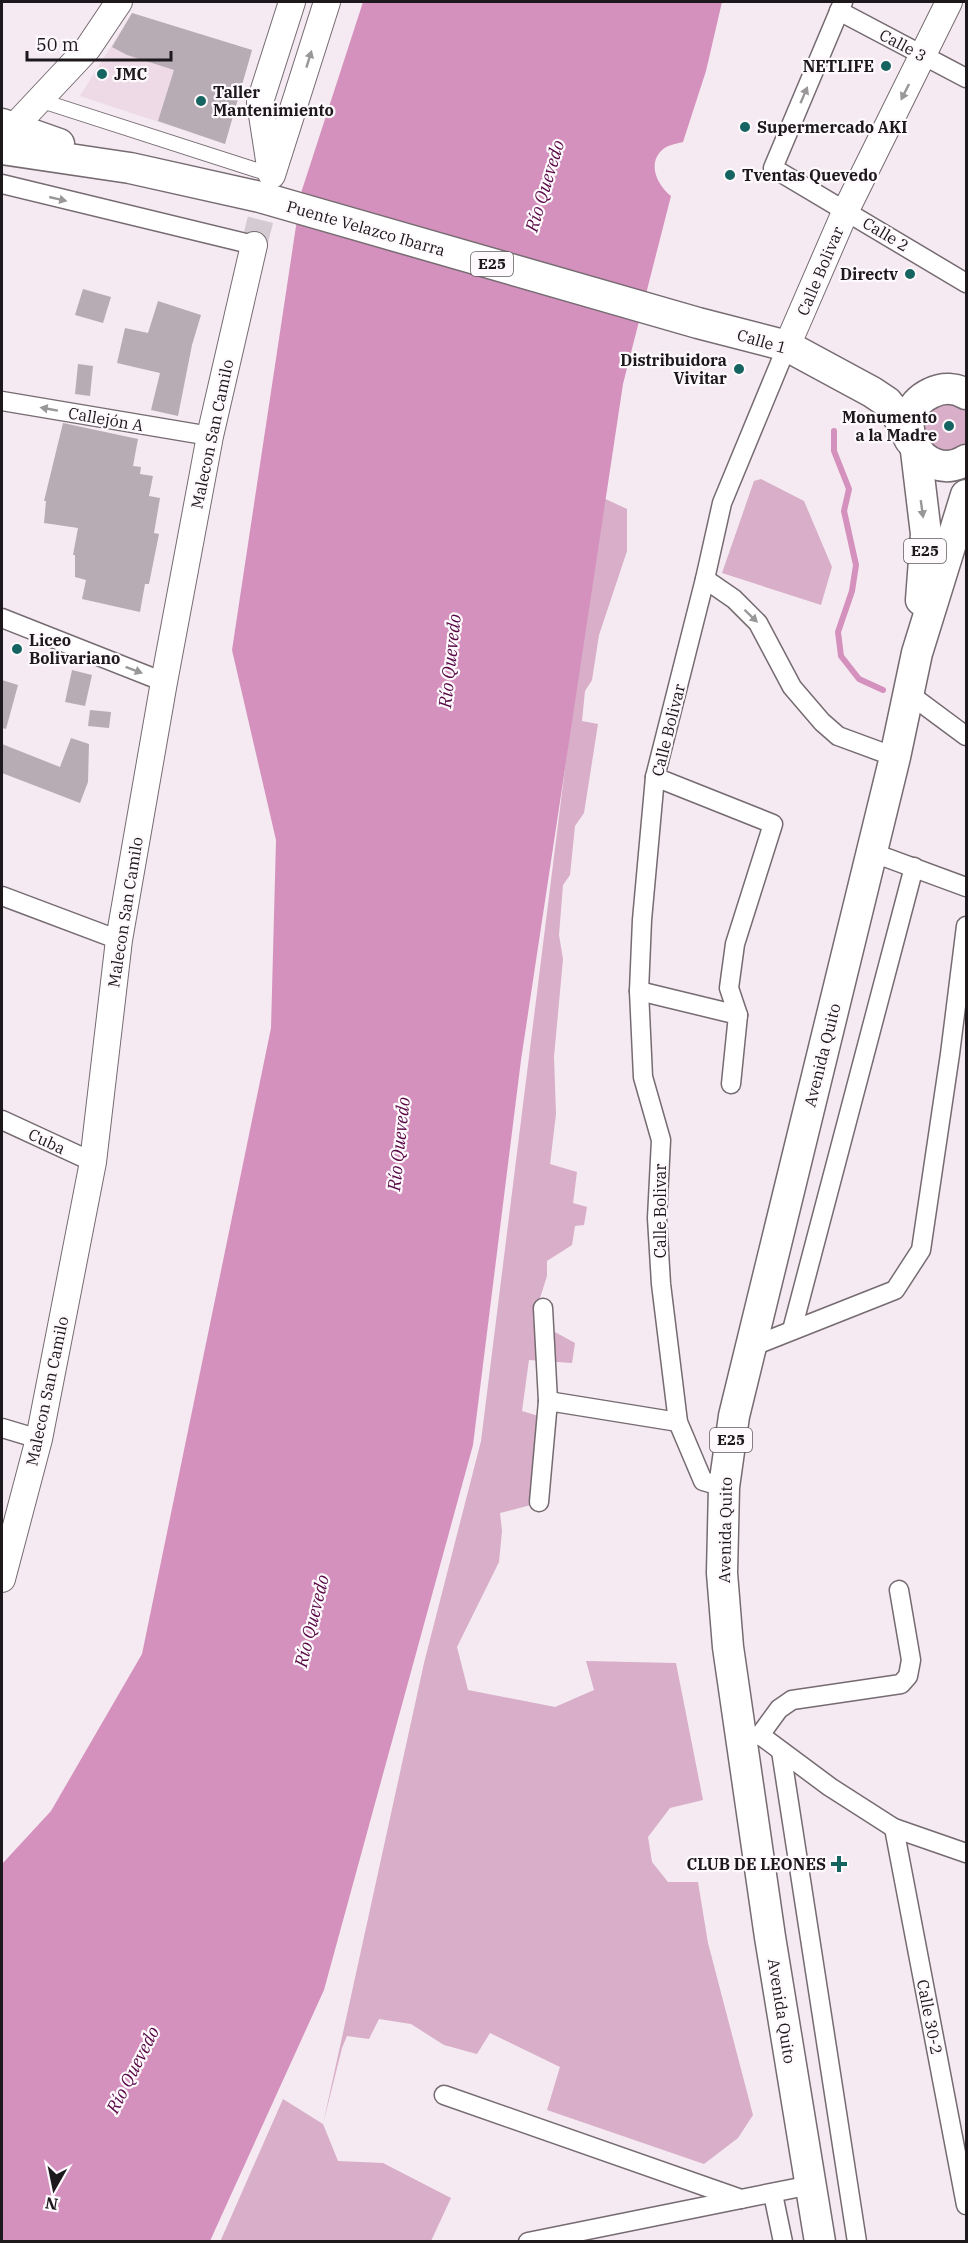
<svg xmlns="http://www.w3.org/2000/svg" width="968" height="2243" font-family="'IBM Plex Serif',serif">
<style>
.built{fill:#eddae6}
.green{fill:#d8aec9}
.water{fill:#d491bd}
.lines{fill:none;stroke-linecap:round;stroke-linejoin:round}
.stream{stroke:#d491bd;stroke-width:6}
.building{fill:#b7acb3}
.secondary-tunnel{stroke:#d4cad1;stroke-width:26;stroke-dasharray:26 13;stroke-linecap:butt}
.pedestrian-casing{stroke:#756b71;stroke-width:16}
.minor-casing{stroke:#756b71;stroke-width:21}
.secondary-casing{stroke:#756b71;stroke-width:28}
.trunk-casing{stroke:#756b71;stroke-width:33}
.pedestrian{stroke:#fff;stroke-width:14}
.minor{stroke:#fff;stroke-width:18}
.secondary{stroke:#fff;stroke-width:26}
.trunk{stroke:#fff;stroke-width:30}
.oneway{fill:#999798}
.poi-dot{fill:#166461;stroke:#fef9fc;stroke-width:2}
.labels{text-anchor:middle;stroke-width:4.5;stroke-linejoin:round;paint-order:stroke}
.shield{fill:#fef9fc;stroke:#605c5e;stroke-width:1.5}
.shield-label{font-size:15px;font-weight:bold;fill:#1c181b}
.street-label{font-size:16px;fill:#1c181b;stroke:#fef9fc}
.poi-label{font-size:16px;font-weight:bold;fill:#1c181b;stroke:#fef9fc;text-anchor:end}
.water-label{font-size:18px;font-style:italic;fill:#560644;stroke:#fef9fc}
</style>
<rect width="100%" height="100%" fill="#f5eaf1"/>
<polygon class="built" points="132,13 252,50 225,144 80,96"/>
<g class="green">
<polygon points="937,399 966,406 966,447 953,455 927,447 919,420"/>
<polygon points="761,479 804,501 832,567 821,605 722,573 754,481"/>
<polygon points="599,496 627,509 627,551 599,635 592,680 585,691 582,721 598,724 584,813 575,826 570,875 563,885 559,935 563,959 554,1057 556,1114 550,1164 577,1172 573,1203 587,1207 584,1225 575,1226 572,1245 547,1261 547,1276 533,1320 575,1343 572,1363 529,1360 522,1411 545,1418 531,1505 500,1513 502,1531 499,1562 457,1647 468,1690 555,1707 594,1690 586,1661 676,1663 703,1800 670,1808 648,1837 652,1862 668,1882 698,1882 708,1943 753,2115 738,2138 704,2164 547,2110 560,2067 490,2033 477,2054 444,2045 411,2024 379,2019 369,2039 347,2036 342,2048 323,2124 338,2161 383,2163 451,2198 431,2241 220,2242 283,2099 323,2124 424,1663 481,1441"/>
</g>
<path class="water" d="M363,2h359l-16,69 -23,71c-8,2 -17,3 -23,10 -12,14 -2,34 11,44l-48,188 -102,676 -48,385 -149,545 -114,251h-208v-377l49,-53 91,-157 129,-626 5,-188 -44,-190 69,-457z"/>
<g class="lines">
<polyline class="stream" points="834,431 834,451 849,489 844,511 856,565 852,591 838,632 841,656 859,679 883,690"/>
</g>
<g class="building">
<polygon points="132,13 252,50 225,144 158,121 174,70 127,55 112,47"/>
<polygon points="83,289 111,297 103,323 75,315"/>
<polygon points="158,301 201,315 192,345 178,416 151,410 160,373 117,363 125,328 148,333"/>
<polygon points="78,364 93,366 90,396 75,394"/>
<polygon points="63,423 138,439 133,466 141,467 140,474 153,476 149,496 160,498 154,533 159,534 149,584 145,584 140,612 82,599 86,580 75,577 75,555 73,555 78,528 44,523 46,501 44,501"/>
<polygon points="72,670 92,675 85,706 65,702"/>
<polygon points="2,680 18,685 6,729 2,728"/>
<polygon points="90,710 111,712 109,728 88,726"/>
<polygon points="71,738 89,744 88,782 80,803 2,773 2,744 60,767"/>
</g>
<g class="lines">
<polyline class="secondary-tunnel" points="254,245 271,179"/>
<defs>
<polyline id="pedestrian" points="39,100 272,175"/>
<g id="minor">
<polyline points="843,2 773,168 966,283"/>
<polyline points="839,11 966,78"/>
<polyline points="2,184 254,245"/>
<polyline points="2,401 210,436"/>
<polyline points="705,579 734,599 758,623 792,687 822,722 838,736 895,757"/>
<polyline points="2,618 164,682"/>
<polyline points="908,693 966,736"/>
<polyline points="655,777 773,824 735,944 729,988 738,1015"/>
<polyline points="871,852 966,887"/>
<polyline points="2,896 119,940"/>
<polyline points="639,991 738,1015 731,1084"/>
<polyline points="2,1120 93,1162"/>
<polyline points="543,1308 548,1401"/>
<polyline points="792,1330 914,867"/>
<polyline points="751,1347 895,1290 921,1250 950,1054 966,926"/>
<polyline points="2,1428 39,1439"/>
<polyline points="724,1487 703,1481 678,1422 661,1284 657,1218 661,1140 643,1077 639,991 642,920 655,777 705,579 722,503 787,346"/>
<polyline points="539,1502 548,1401 678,1422"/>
<polyline points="760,1735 779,1709 792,1700 901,1684 908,1676 911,1660 899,1590"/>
<polyline points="740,1738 760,1735 830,1787 894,1828 966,1853"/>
<polyline points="781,1751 857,2242"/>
<polyline points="894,1828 966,2205"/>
<polyline points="444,2095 741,2199 811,2185"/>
<polyline points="773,2194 783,2242"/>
<polyline points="528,2242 741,2199"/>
</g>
<g id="secondary">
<polyline points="13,128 88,48 119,2"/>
<polyline points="271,173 260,102 292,2"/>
<polyline points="272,175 327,2"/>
<polyline points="787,346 846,210 949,2"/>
<polyline points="2,1579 39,1439 93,1162 119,940 164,682 210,436 254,245"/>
</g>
<g id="trunk">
<polyline points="2,124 59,144"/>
<polyline points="2,149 130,168 260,197 698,323 787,346 872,392 887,402 896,413 910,440"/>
<path d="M966,394c-10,-6 -23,-7 -35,-1 -49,23 -8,94 35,67"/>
<polyline points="916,451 926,534 921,600"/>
<polyline points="820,2242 770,1937 728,1647 722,1573 724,1487 734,1416 895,757 917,653 966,495"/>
</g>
</defs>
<use href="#pedestrian" class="pedestrian-casing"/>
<use href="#minor" class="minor-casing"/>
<use href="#secondary" class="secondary-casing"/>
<use href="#trunk" class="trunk-casing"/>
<use href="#pedestrian" class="pedestrian"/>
<use href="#minor" class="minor"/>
<use href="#secondary" class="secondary"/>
<use href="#trunk" class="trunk"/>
</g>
<defs><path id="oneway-solid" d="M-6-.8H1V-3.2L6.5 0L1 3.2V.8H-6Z" transform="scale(1.5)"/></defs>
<g class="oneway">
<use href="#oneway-solid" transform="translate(309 59) rotate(-73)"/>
<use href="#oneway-solid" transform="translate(905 92) rotate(117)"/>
<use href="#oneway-solid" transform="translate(804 95) rotate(-67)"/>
<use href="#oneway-solid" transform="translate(58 199) rotate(13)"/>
<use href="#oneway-solid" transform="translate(49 409) rotate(-170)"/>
<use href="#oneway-solid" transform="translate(922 509) rotate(82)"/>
<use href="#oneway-solid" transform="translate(751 616) rotate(44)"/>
<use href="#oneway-solid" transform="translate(134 670) rotate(21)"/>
</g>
<g class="poi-dot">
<circle cx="886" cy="66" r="6"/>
<circle cx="102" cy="74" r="6"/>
<circle cx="201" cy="101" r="6"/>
<circle cx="745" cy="127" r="6"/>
<circle cx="730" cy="175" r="6"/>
<circle cx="910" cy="274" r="6"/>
<circle cx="739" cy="369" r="6"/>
<circle cx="949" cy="426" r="6"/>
<circle cx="17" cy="649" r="6"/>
<path d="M836 1855h6v6h6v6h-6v6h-6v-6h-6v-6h6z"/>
</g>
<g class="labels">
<g class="shield">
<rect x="471" y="252" width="42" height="24" rx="4.5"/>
<rect x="904" y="539" width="42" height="24" rx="4.5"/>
<rect x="710" y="1428" width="42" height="24" rx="4.5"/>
</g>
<g class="shield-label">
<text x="492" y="269">E25</text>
<text x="925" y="556">E25</text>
<text x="731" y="1445">E25</text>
</g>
<g class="street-label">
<text transform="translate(903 45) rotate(28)" y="6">Calle 3</text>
<text transform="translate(366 228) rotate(16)" y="6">Puente Velazco Ibarra</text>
<text transform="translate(886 234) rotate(31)" y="6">Calle 2</text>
<text transform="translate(820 271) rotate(-67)" y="6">Calle Bolivar</text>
<text transform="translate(762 341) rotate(16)" y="6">Calle 1</text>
<text transform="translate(106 419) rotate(10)" y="6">Callejón A</text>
<text transform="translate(212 434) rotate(-78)" y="6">Malecon San Camilo</text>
<text transform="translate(668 730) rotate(-76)" y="6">Calle Bolivar</text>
<text transform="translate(125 912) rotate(-81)" y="6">Malecon San Camilo</text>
<text transform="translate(822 1055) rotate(-76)" y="6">Avenida Quito</text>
<text transform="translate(47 1141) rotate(25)" y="6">Cuba</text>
<text transform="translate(660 1211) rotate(-90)" y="6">Calle Bolivar</text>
<text transform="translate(47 1391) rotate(-78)" y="6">Malecon San Camilo</text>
<text transform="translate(725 1530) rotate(-89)" y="6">Avenida Quito</text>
<text transform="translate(782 2011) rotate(81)" y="6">Avenida Quito</text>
<text transform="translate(930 2017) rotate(79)" y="6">Calle 30-2</text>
</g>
<g class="poi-label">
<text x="874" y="72">NETLIFE</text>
<text x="114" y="80" text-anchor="start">JMC</text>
<text x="213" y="98" text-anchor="start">Taller<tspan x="213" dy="18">Mantenimiento</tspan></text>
<text x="757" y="133" text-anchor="start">Supermercado AKI</text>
<text x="742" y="181" text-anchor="start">Tventas Quevedo</text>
<text x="898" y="280">Directv</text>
<text x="727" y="366">Distribuidora<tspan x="727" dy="18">Vivitar</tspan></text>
<text x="937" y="423">Monumento<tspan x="937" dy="18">a la Madre</tspan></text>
<text x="29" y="646" text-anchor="start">Liceo<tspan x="29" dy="18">Bolivariano</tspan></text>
<text x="826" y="1870">CLUB DE LEONES</text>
</g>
<g class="water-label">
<text transform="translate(545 186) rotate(-73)" y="6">Río Quevedo</text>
<text transform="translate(450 661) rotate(-84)" y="6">Río Quevedo</text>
<text transform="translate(399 1144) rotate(-84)" y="6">Río Quevedo</text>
<text transform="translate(312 1621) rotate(-76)" y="6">Río Quevedo</text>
<text transform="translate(133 2070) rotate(-63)" y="6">Río Quevedo</text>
</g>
</g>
<rect width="968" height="2243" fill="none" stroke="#1c181b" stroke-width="6"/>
<g transform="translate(54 2189) rotate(189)" stroke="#fef9fc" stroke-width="4.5" paint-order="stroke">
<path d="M0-4.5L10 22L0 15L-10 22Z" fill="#1c181b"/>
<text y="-9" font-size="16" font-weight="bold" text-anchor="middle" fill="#1c181b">N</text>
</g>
<path d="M27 51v9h144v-9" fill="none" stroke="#1c181b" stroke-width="3"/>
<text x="36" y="51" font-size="18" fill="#1c181b" stroke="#fef9fc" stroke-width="4.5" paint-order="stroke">50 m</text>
</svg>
